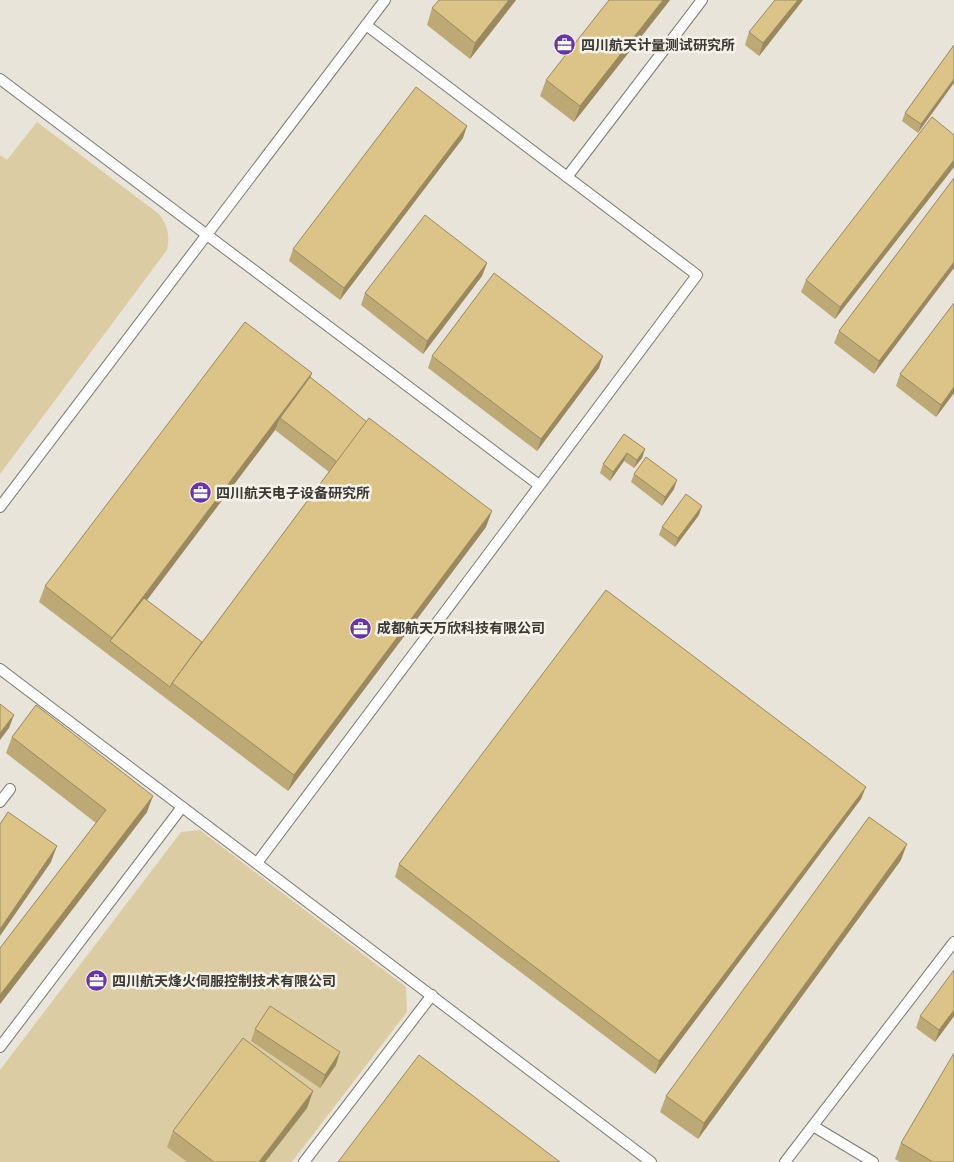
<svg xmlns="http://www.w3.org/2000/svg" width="954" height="1162" font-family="Raleway,'Noto Sans SC',sans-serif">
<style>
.green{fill:#dccca4}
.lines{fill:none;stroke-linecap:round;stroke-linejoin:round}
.service-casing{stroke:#7d796f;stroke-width:12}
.service{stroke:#fff;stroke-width:10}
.wall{fill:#bda975;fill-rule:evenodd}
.shaded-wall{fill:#9a895f}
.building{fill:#dcc488;stroke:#9a895f}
.labels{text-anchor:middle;stroke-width:5;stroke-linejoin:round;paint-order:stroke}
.poi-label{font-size:14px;font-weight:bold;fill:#3b3935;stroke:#f6f2e7;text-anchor:start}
</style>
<rect width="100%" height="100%" fill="#e9e4da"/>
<g class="green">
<path d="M37,122l122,92c9,12 11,22 8,36l-167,224v-319l7,5z"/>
<polygon points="200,830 406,987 407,1012 292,1162 0,1162 0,1070 181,832"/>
</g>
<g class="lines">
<defs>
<g id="service">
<polyline points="0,79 539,485"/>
<polyline points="567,177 702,0"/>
<polyline points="0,507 385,0"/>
<polyline points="0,669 651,1162"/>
<polyline points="0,802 10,789"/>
<polyline points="257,863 697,275 366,25"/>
<polyline points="0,1047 182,807"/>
<polyline points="813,1126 873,1162"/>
<polyline points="304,1162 432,995"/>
<polyline points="785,1162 954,942"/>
</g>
</defs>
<use href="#service" class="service-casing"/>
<use href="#service" class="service"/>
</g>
<g class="wall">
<polygon points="516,0 470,59 427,25 432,8"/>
<polygon points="670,0 574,122 540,96 546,80"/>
<polygon points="803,0 759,56 745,45 749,32"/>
<polygon points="954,45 918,133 902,121 905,113"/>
<polygon points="954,135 954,167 835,319 801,292 806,280"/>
<polygon points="463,138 340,300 289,261 293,249"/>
<polygon points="954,178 874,374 834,343 839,331"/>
<polygon points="487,263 482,276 423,354 361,305 365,293"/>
<polygon points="954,303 954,393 936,417 896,386 900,374"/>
<polygon points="432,356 599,368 537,451 428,368"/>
<path d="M312,373l-2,4 176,150 -198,264 -249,-189 6,-16zM275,430l54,42 -127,170 -56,-42z"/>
<polygon points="624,434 645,449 642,458 634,468 624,461 610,481 600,473 603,464"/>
<polygon points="634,474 674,489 662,506 631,482"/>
<polygon points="699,515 675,547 659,535 662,527"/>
<polygon points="12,737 147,812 0,1004 0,948 96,823 6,753"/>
<polygon points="861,799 655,1074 395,877 399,864"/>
<polygon points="901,860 698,1139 660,1112 666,1096"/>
<polygon points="920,1016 954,1016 935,1042 916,1028"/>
<polygon points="255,1029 336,1065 320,1088 251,1041"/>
<polygon points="313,1091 307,1108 265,1162 187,1162 167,1147 173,1131"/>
<polygon points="901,1143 954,1162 900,1162 895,1159"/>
</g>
<g class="shaded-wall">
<polygon points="509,0 516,0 470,59 475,43"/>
<polygon points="663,0 670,0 574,122 580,106"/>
<polygon points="798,0 803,0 759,56 763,43"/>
<polygon points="954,79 954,83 918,133 921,124"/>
<polygon points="467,126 463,138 340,300 344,288"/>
<polygon points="954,160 954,167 835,319 840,307"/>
<polygon points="954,262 954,268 874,374 879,361"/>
<polygon points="487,263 482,276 423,354 427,341"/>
<polygon points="603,356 599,368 537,451 541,439"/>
<polygon points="312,373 306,390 280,418 275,430 114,644 110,641 112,638"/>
<polygon points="954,387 954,393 936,417 941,405"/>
<polygon points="645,449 642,458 634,468 637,460"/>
<polygon points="627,453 624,461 610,481 613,472"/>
<polygon points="677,480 674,489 662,506 665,497"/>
<polygon points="702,506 699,515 675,547 678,538"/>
<polygon points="492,511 486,527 288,791 294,775"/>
<polygon points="14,715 9,728 0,740 0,733"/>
<polygon points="866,787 861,799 655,1074 659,1061"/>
<polygon points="153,796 147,812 0,1004 0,995"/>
<polygon points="907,844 901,860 698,1139 704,1123"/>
<polygon points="57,846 51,862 0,936 0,929"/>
<polygon points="954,1010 954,1016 935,1042 939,1030"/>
<polygon points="340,1052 336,1065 320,1088 325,1075"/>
<polygon points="313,1091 307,1108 265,1162 259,1162"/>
</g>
<g class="building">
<polygon points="439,0 509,0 475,43 432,8"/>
<polygon points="609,0 663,0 580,106 546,80"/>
<polygon points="775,0 798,0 763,43 749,32"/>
<polygon points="954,45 954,79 921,124 905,113"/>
<polygon points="416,87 467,126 344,288 293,249"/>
<polygon points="932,117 954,135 954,160 840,307 806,280"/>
<polygon points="954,178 954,262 879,361 839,331"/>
<polygon points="425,215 487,263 427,341 365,293"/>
<polygon points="494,273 603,356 541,439 432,356"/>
<polygon points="954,303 954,387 941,405 900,374"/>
<polygon points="245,322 312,373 112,638 45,586"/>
<polygon points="310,377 367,422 337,462 280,418"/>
<polygon points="369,418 492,511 294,775 172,683"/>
<polygon points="624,434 645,449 637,460 627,453 613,472 603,464"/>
<polygon points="646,457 677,480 665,497 634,474"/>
<polygon points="686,494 702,506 678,538 662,527"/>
<polygon points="606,590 866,787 659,1061 399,864"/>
<polygon points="144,598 202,642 172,683 170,687 110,641"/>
<polygon points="0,704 14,715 0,733"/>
<polygon points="36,705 153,796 0,995 0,948 106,810 12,737"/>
<polygon points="8,812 57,846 0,929 0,824"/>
<polygon points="869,817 907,844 704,1123 666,1096"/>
<polygon points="954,970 954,1010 939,1030 920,1016"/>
<polygon points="270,1006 340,1052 325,1075 255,1029"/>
<polygon points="243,1038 313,1091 259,1162 214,1162 173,1131"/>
<polygon points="954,1053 954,1162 933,1162 901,1143"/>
<polygon points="419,1055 560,1162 338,1162"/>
</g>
<defs>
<symbol id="office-disc" viewBox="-11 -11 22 22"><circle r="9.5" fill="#6734ab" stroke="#f6f2e7"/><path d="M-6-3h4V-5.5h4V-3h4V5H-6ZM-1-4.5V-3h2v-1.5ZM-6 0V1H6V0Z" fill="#fff"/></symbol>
</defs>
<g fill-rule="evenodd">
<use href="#office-disc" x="552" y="32" width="25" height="25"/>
<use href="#office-disc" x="188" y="480" width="25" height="25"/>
<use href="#office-disc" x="348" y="616" width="25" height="25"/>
<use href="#office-disc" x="84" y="968" width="25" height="25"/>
</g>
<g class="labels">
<g class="poi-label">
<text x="581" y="50">四川航天计量测试研究所</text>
<text x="216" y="498">四川航天电子设备研究所</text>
<text x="377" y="633">成都航天万欣科技有限公司</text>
<text x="112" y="986">四川航天烽火伺服控制技术有限公司</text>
</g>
</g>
</svg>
